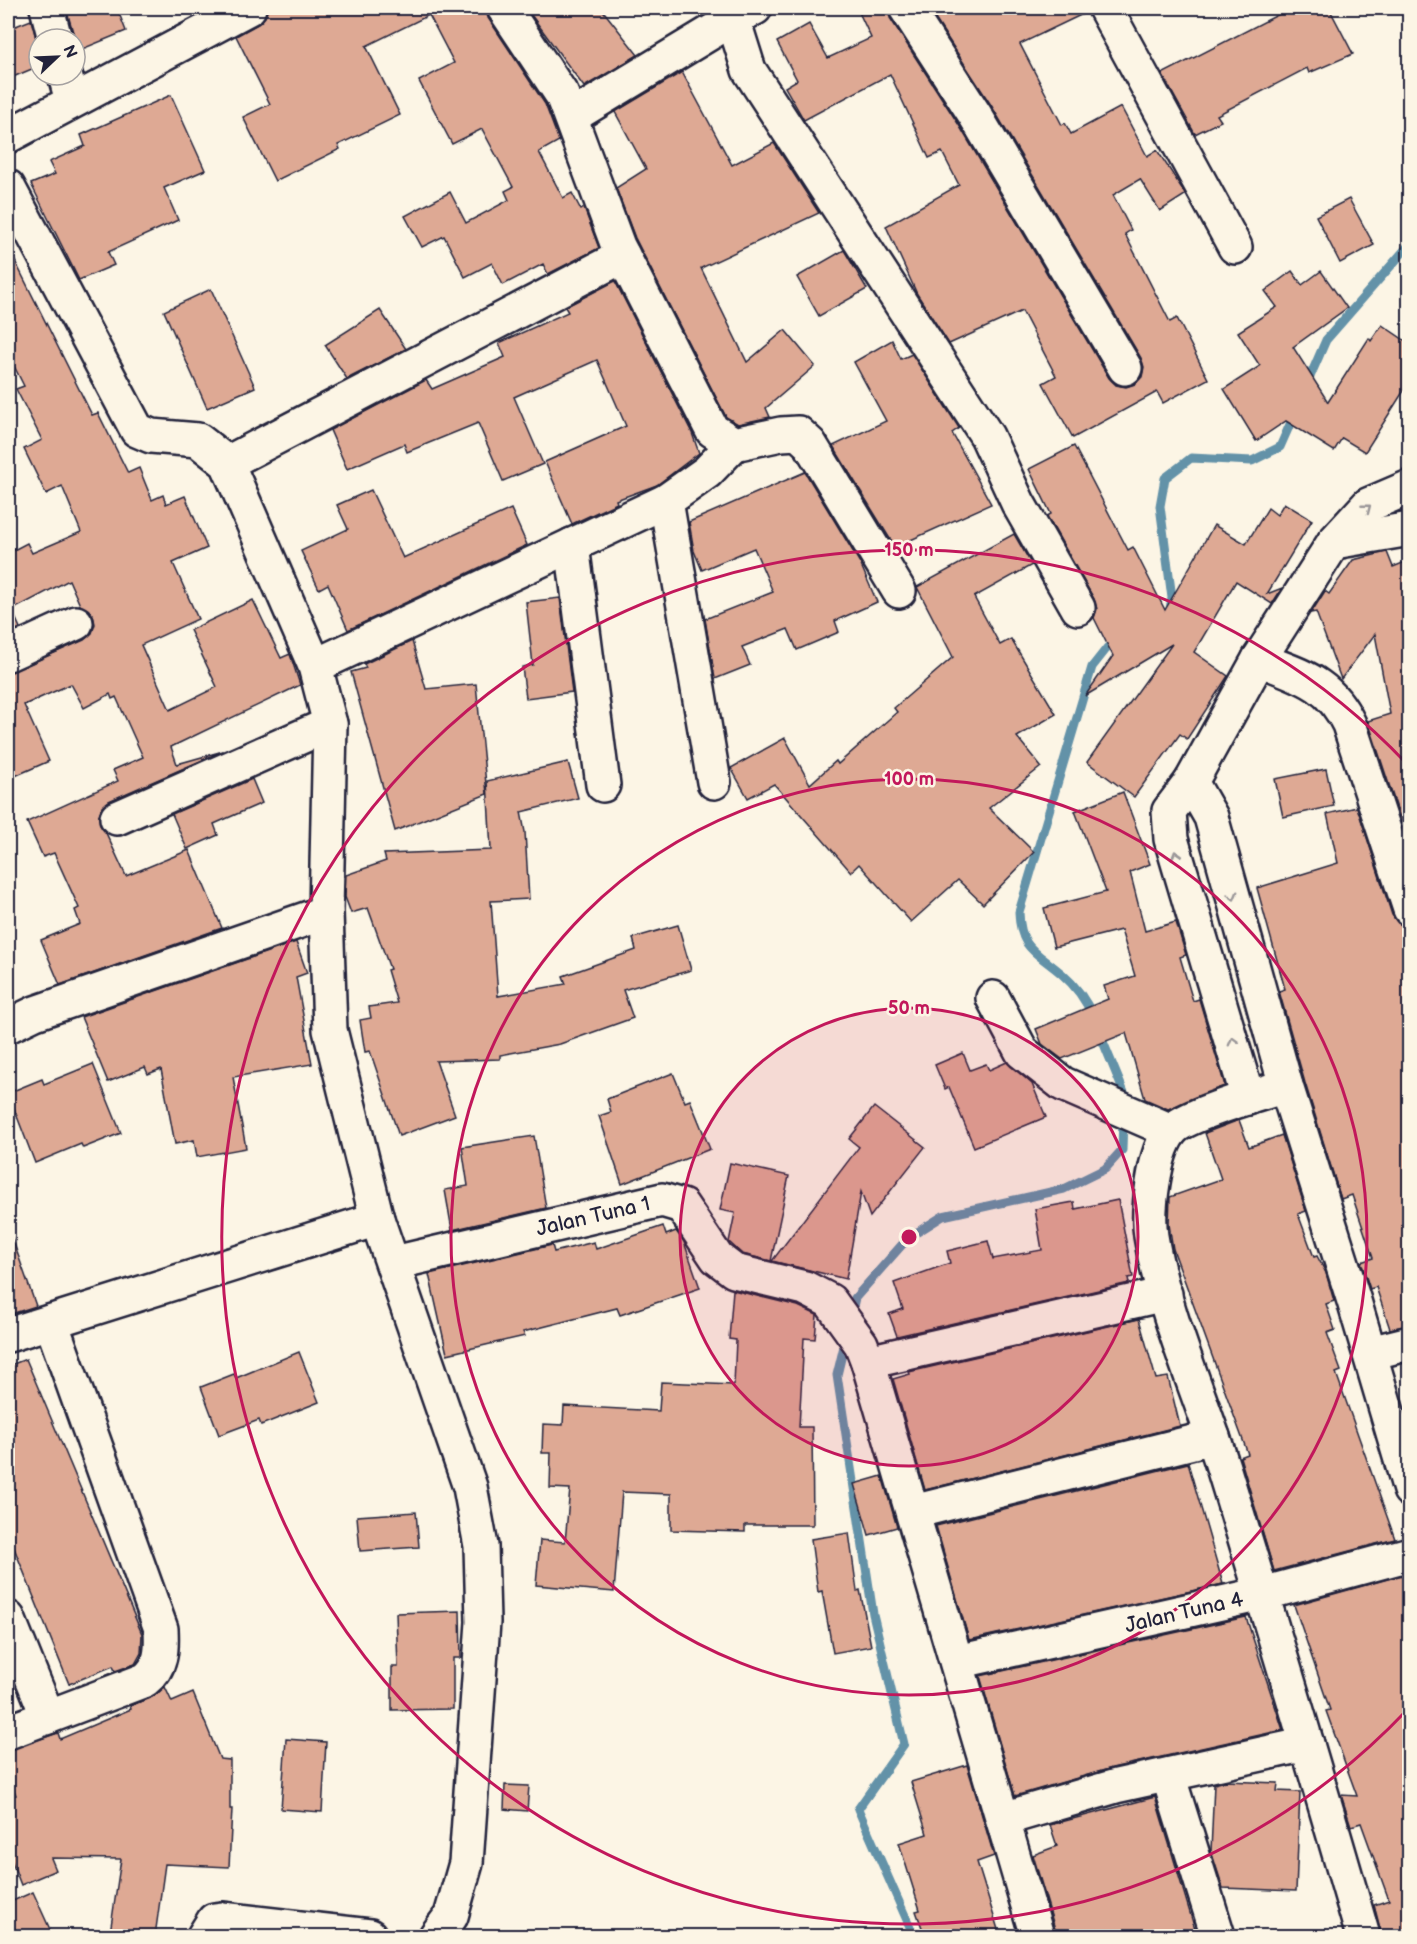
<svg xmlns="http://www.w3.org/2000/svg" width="1417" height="1944" font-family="'Balsamiq Sans',sans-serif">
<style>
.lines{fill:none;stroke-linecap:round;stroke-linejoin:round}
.stream{stroke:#6492a8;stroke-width:9}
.building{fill:#dea994;stroke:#22223b;stroke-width:1.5}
.minor-casing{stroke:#22223b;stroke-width:38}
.minor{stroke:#fcf5e5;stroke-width:33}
.oneway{stroke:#9a9698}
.ring{fill:none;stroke:#c2185b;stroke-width:3}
.labels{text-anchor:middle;stroke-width:5;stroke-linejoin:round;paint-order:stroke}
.street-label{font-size:21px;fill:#22223b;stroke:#fcf5e5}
.centre{fill:#c2185b;stroke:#fcf5e5;stroke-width:3}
.ring-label{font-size:18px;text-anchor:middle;font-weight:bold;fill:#c2185b;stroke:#fcf5e5;stroke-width:5;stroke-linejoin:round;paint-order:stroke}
</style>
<rect width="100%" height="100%" fill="#fcf5e5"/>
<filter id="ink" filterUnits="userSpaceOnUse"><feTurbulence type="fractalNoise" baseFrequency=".0167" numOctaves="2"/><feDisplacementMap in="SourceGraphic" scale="12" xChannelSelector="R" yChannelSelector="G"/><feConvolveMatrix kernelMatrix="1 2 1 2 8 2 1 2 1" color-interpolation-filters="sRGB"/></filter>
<g filter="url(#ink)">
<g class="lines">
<g class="stream">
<polyline points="1306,386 1326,340 1410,244"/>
<polyline points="1170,609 1172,598 1160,506 1165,478 1191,458 1252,461 1280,447 1295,413"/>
<path d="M1093,1017c-7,-17 -17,-31 -31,-43 -25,-22 -42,-24 -43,-62l73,-245 15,-19 11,-8"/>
<polyline points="1099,1032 1125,1095 1124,1103"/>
<polyline points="851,1315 855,1298 908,1238 943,1216 1064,1189 1105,1169 1122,1150 1123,1117"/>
<polyline points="846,1338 837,1375 873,1614 904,1744 858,1809 914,1936"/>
</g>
</g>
<g class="building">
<polygon points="66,8 117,8 126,31 75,52 75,39"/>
<polygon points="268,8 486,8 488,18 545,104 559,141 539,152 563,198 572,193 581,210 584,208 599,248 548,274 543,264 503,285 492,263 465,277 444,236 422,247 405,216 450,192 466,223 509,200 505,191 513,187 482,129 452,144 419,81 454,63 429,15 366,46 400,115 338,145 340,149 275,181 243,117 270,104 236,36 258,24 265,17"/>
<polygon points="526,8 601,8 638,55 584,87"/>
<polygon points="857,8 888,8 890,18 959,125 1109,378 1116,385 1126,387 1135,384 1142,377 1144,367 1141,358 991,105 928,8 1086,8 1087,12 1020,44 1062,125 1065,123 1071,134 1121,107 1147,156 1157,150 1181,187 1185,195 1160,211 1140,179 1113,195 1131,230 1125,234 1170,322 1177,318 1208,379 1163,403 1157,392 1073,438 1043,383 1056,376 1022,311 949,344 917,294 886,226 959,185 942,152 929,158 890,74 804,120 785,87 797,80 777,42 809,24 828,58 871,38"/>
<polygon points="1291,8 1329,8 1353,54 1309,73 1307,68 1217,115 1221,121 1195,134 1162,74"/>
<polygon points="31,20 39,48 39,66 8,79 8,29"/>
<polygon points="682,72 732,165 774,143 819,213 701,268 747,362 785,330 815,366 766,408 770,417 738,424 726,417 635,238 616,188 646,169 615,112"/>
<polygon points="171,95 205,170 164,188 178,220 108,252 114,265 79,280 31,184 55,174 49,162 85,146 81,135"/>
<polygon points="1349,199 1374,245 1340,263 1316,216"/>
<polygon points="8,247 92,415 98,413 128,473 139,468 152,500 163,495 166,504 185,496 207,548 173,563 198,619 141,645 170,710 217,687 190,630 253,600 281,658 290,654 300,685 171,747 177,764 223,751 109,801 102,807 99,815 100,825 106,833 126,876 189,850 222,928 60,985 41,940 80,924 75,910 79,908 54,853 43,857 27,822 118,781 113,770 143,757 116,697 112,699 110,694 84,708 71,684 24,705 49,761 8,779 8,673 84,640 92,633 95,624 93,615 80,605 69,580 12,610 20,628 8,634 8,553 27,543 32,553 81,532 62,486 46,494 24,449 42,440 16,389 24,386 8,354"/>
<polygon points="844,250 867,289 819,316 797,277"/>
<polygon points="1292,271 1302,285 1321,271 1347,308 1293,347 1328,402 1369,338 1371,341 1382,325 1410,344 1410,381 1365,452 1342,438 1334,451 1286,421 1256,441 1224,389 1260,366 1238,332 1277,307 1265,291"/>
<polygon points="615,281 692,433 699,453 657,485 616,500 617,503 572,524 545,462 626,426 597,360 514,397 543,464 503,481 478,423 407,452 404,444 347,469 330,430 426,380 432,389 505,357 499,343 568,312 565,307"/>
<polygon points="211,289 255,387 207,408 164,311"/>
<polygon points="380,310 406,349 347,379 325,345"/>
<polygon points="892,340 901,359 912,354 959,428 952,433 991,504 895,547 833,446 886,421 854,362"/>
<polygon points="1074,446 1128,550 1133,547 1165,610 1214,525 1246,544 1268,508 1277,515 1284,503 1312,520 1267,594 1282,588 1272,604 1236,581 1194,652 1228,676 1187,739 1180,734 1134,797 1087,762 1172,644 1085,696 1113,656 1094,618 1097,609 1094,599 1047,516 1051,514 1029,469"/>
<polygon points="805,472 860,563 877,602 835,621 839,632 797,650 788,629 742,647 750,665 715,679 705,619 773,592 754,548 702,570 694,551 689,522"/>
<polygon points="371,490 403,558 511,509 527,545 348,630 328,584 319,589 301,551 348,529 337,505"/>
<polygon points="1014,534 1032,565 974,597 1000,645 1011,639 1056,714 1017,737 1041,767 989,808 1034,852 983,904 958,880 911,922 859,864 851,872 774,784 748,798 731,768 785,738 810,784 836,761 838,764 897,712 894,708 953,657 917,587"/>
<polygon points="1387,552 1393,567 1410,560 1410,848 1368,721 1390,714 1375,634 1341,679 1316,612 1311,613 1325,591 1329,594 1353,560"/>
<polygon points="560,598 572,692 526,698 522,667 533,665 526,602"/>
<polygon points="412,641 426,689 476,684 487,794 395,831 351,672 366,668 364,664"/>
<polygon points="568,762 578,798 521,812 525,832 529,899 491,901 498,996 566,984 563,976 636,950 633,938 678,925 691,970 623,990 633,1018 560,1044 500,1055 500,1059 436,1061 455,1115 399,1136 370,1051 365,1052 360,1020 371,1018 369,1007 397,1003 387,970 390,969 368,908 351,913 345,897 346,875 386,861 384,854 491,850 487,781"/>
<polygon points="1326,769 1334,806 1283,817 1275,779"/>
<polygon points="252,779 262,803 214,824 218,835 187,849 172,814"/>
<polygon points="1123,792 1150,864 1130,872 1145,931 1176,922 1186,955 1180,957 1193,1001 1199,999 1225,1086 1168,1109 1145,1099 1126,1033 1062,1059 1042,1044 1036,1029 1108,999 1104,986 1135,976 1121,930 1054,947 1044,908 1106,892 1075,811"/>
<polygon points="1357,807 1392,915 1398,923 1410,927 1410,1325 1390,1329 1376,1287 1370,1289 1361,1262 1373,1258 1352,1195 1341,1199 1305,1083 1279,991 1285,989 1257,888 1338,863 1327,814"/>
<polygon points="296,942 307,973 296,977 312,1064 233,1077 246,1148 197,1157 194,1140 175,1144 161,1069 148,1074 145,1067 108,1082 81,1017"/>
<polygon points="963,1053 970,1070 986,1064 989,1070 1007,1062 1032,1084 1046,1117 974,1147 949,1087 945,1089 935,1065"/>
<polygon points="93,1064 121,1133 83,1148 81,1144 35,1163 8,1093 42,1079 44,1084"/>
<polygon points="673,1073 685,1102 690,1100 710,1149 622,1184 599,1116 611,1112 607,1099"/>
<polygon points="874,1107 925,1147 870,1217 861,1192 846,1279 772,1261 859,1147 849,1139"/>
<polygon points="1239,1120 1249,1147 1282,1135 1306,1211 1298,1214 1314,1257 1317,1256 1326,1273 1334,1301 1326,1304 1335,1330 1327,1333 1341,1371 1336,1373 1395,1539 1274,1571 1240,1457 1248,1454 1173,1249 1169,1224 1170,1197 1221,1179 1205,1133"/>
<polygon points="534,1136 546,1208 452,1230 445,1190 468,1186 462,1147"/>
<polygon points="730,1163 789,1176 771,1261 742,1254 729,1242 735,1213 720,1210"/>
<polygon points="1118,1200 1133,1277 1128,1278 1129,1283 897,1336 889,1314 903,1309 894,1283 950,1263 947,1251 988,1241 993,1259 1042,1250 1035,1209 1074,1202 1075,1209"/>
<polygon points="663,1226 666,1235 676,1231 684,1242 700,1288 620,1315 617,1308 523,1332 525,1336 447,1354 429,1274 552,1245 554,1252 594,1242 596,1249"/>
<polygon points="8,1235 11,1235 36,1306 11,1314 8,1304"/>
<polygon points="733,1290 798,1306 817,1315 815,1339 804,1338 799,1427 812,1427 813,1525 745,1525 745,1532 671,1530 671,1494 622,1492 614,1592 536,1585 540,1540 565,1542 570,1489 550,1488 551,1453 542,1453 543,1424 563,1425 564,1406 659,1411 661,1382 734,1385 736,1340 729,1339"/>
<polygon points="1139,1319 1156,1379 1168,1377 1180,1426 925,1490 893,1379 910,1374 909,1372"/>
<polygon points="299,1352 319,1402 261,1425 259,1420 219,1435 201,1387 234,1374 236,1378"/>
<polygon points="26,1359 142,1634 141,1653 135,1664 115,1671 113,1666 69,1684 8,1533 8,1366"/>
<polygon points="1188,1463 1223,1584 969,1640 936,1526"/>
<polygon points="882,1476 897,1527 869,1535 854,1484"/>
<polygon points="416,1512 419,1547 360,1551 357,1516"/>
<polygon points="849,1533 857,1591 860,1590 871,1646 833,1653 822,1591 818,1592 811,1539"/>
<polygon points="1406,1574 1410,1583 1410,1936 1382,1936 1374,1905 1389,1900 1361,1823 1351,1826 1341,1795 1357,1796 1326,1711 1330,1710 1294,1605"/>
<polygon points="460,1611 461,1658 453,1658 453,1709 392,1710 392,1667 398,1667 396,1613"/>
<polygon points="1246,1617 1283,1730 1112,1768 1015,1796 980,1676"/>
<polygon points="165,1687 172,1702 193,1693 220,1759 230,1760 230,1809 232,1809 229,1867 165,1864 155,1936 110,1933 121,1859 51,1858 56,1870 21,1885 8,1852 8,1798 16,1795 8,1775 8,1750 58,1733 60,1739 131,1709 130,1706 152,1697"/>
<polygon points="286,1739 326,1742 322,1812 281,1809"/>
<polygon points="967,1765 994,1856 977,1862 1000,1936 925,1936 916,1911 920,1910 899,1843 927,1834 911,1782"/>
<polygon points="1226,1781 1278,1783 1277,1791 1300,1792 1296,1891 1223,1888 1211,1851 1214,1784"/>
<polygon points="505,1785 529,1786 527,1811 504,1809"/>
<polygon points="1155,1797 1197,1936 1057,1936 1033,1855 1057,1846 1050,1825"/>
<polygon points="33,1892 53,1936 8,1936 8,1903"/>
</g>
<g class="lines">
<defs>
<g id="minor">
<polyline points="47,8 55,39"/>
<polyline points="504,8 562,95 618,246 712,430 734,444 781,434 798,433 810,444 899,591"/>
<polyline points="755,8 733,19 749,70 987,436 1018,503 1078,608"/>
<polyline points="906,8 975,115 1125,368"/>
<polyline points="1105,8 1235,247"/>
<polyline points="65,75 72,101"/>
<polyline points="571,117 733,19"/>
<polyline points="8,136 249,8"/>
<polyline points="8,187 137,430 151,436 198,440 227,463 315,666 330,724 326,912 330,1030 377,1219 470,1487 481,1546 483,1622 466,1863 451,1916 436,1936"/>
<polyline points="227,463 623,256"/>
<polyline points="666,501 714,782"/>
<polyline points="1334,542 1410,529"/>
<polyline points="572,545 603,785"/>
<polyline points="8,654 76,623"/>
<path d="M1259,659c41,17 70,22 90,65l61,185"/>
<polyline points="315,666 666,501 707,472 734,444"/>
<polyline points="1191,782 1211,817 1286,1086 1354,1301 1410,1490"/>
<polyline points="117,818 330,724"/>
<polyline points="993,998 1022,1052 1063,1084 1171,1131"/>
<polyline points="8,1026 35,1013 326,912"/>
<path d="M1286,1086c-23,7 -104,30 -116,46 -16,21 -23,79 -19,104 13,79 48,155 72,231 48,156 95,312 140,469"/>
<polyline points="1248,1098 1171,839 1169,811 1191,782 1259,659 1334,542 1368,505 1410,487"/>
<polyline points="394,1263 662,1200 682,1206 717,1258 734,1271 805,1288 830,1301 861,1344 868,1362 1037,1936"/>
<polyline points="8,1335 377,1219"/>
<polyline points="1370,1353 1410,1343"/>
<polyline points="868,1362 1165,1294"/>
<polyline points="913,1512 1213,1437"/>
<polyline points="8,1618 48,1717"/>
<polyline points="957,1662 1262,1594 1410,1554"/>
<path d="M8,1732l137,-52c17,-13 17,-31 16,-51l-110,-307"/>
<polyline points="1168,1775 1218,1936"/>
<polyline points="1003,1819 1116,1786 1307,1744"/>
<polyline points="204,1936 214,1920 222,1919 370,1936"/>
</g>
</defs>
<use href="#minor" class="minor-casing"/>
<use href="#minor" class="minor"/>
</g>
<defs><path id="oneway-chevron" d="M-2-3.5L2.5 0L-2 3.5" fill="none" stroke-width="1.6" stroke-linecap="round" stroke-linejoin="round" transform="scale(1.5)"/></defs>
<g class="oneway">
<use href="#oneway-chevron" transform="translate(1367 508) rotate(-38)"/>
<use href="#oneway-chevron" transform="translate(1176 855) rotate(-107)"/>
<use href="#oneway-chevron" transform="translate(1233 896) rotate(74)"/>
<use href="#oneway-chevron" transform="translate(1233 1041) rotate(-106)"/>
</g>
</g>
<circle cx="909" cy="1237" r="229" fill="#c2185b" fill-opacity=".12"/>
<g class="ring">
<circle cx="909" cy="1237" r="229"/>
<circle cx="909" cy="1237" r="458"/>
<path d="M1407 1710A687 687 0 1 1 1407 764"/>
</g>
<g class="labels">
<g class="street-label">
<text transform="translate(593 1216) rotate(-13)" y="7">Jalan Tuna 1</text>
<text transform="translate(1184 1612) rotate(-13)" y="7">Jalan Tuna 4</text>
</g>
</g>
<circle cx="909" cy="1237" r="9" class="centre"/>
<g class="ring-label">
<text x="909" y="556">150 m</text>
<text x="909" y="785">100 m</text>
<text x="909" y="1014">50 m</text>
</g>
<rect width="1417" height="1944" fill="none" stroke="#fcf5e5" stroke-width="30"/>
<rect x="15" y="15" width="1387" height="1914" fill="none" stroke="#22223b" stroke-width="2" filter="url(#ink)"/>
<g transform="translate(57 57) rotate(67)"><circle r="28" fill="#fcf5e5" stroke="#a5a1a1" stroke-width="1.5"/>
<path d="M0-4.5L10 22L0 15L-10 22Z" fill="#22223b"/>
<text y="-9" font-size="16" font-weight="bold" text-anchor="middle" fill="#22223b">N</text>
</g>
</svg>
